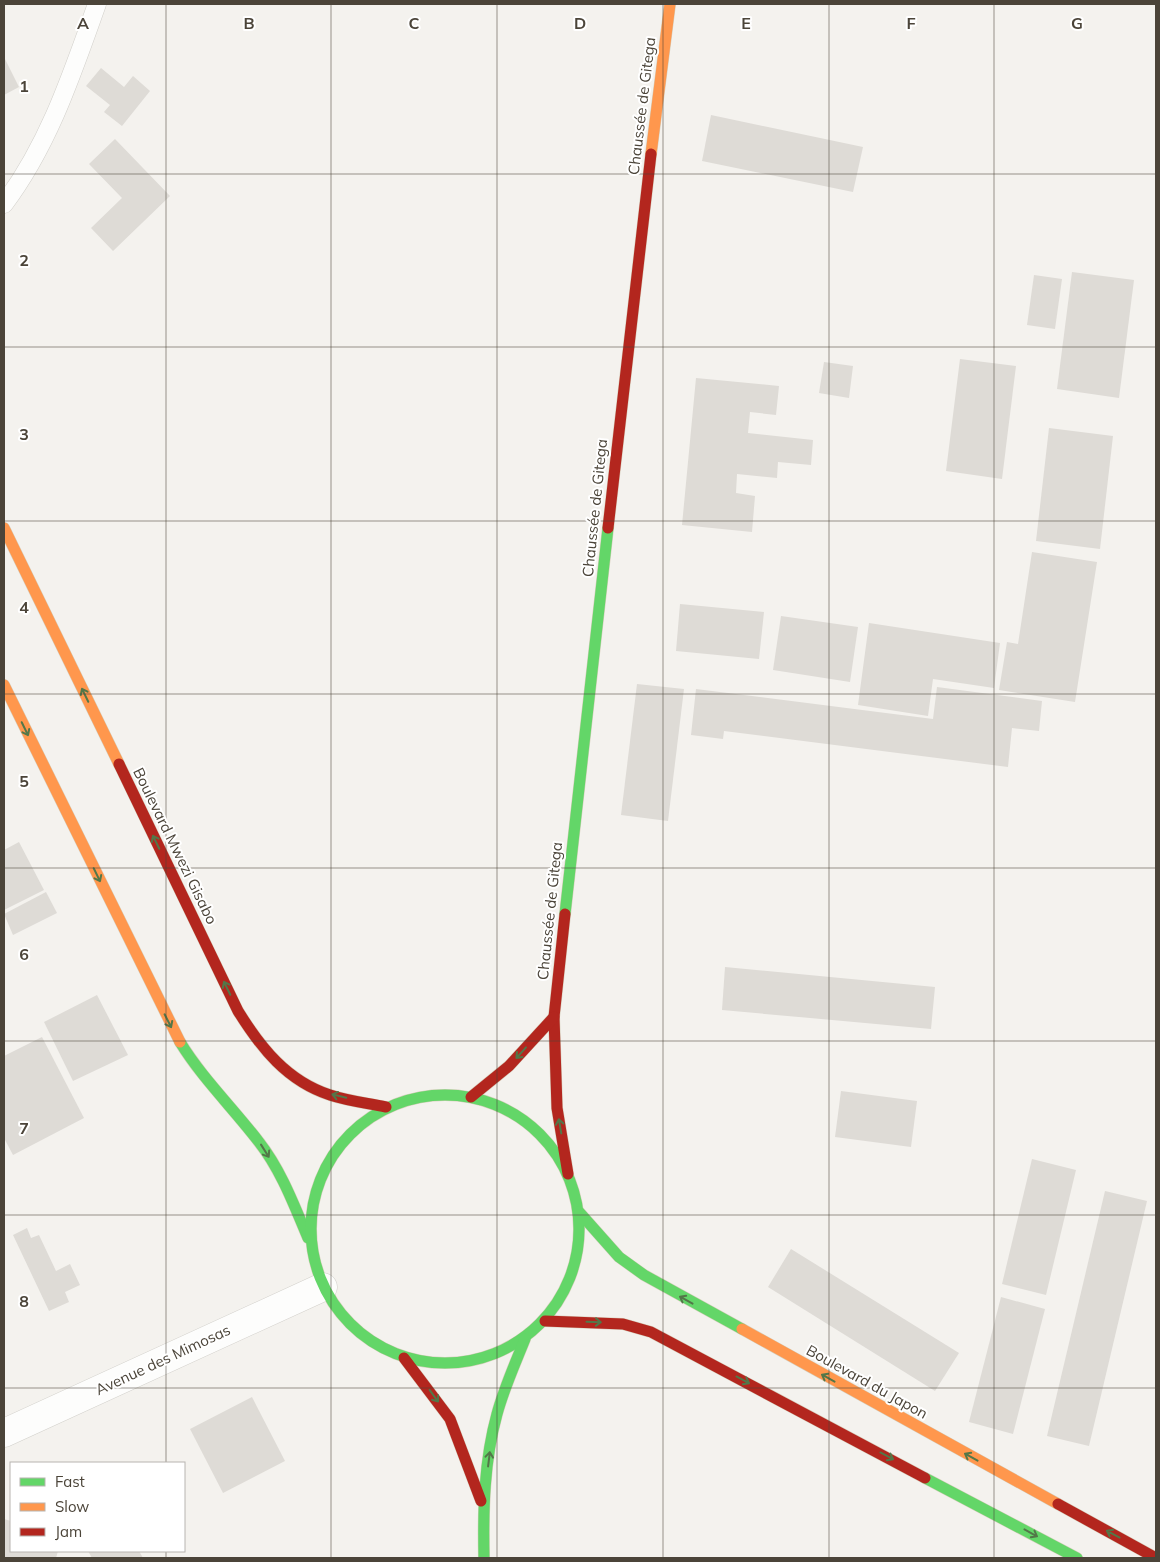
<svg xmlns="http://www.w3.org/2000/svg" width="1160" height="1562" font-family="Mulish,sans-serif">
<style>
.building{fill:#dedbd6}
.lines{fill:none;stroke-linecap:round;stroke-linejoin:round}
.lane-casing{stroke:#d2d0cb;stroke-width:19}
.street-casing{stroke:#d2d0cb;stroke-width:29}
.fast-casing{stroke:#d6cebb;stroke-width:12}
.slow-casing{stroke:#d6cebb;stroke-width:12}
.jam-casing{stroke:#d6cebb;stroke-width:12}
.lane{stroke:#fdfdfc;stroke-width:18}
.street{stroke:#fdfdfc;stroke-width:28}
.fast{stroke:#63d668;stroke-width:11}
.slow{stroke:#ff974d;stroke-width:11}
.jam{stroke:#b3261e;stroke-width:11}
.oneway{stroke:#537749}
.grid{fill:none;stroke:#4b4439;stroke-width:1;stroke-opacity:0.55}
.labels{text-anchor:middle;stroke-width:4;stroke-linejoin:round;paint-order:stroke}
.street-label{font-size:15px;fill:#4b4439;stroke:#fff}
.grid-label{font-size:16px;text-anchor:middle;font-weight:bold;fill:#4b4439;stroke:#fff;stroke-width:4;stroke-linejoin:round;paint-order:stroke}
</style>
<rect width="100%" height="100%" fill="#f4f2ee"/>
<g class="building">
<polygon points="4,57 19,87 4,95"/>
<polygon points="101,68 124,87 133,76 150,91 122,126 104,112 110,105 86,86"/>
<polygon points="711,115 863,147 853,192 702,161"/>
<polygon points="115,139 170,196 113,251 91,228 122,198 89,164"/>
<polygon points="1072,272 1134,280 1119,398 1057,389"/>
<polygon points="1034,275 1062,279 1055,329 1027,325"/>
<polygon points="960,359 1016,366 1002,479 946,471"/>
<polygon points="824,362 853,366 849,398 819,393"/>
<polygon points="696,378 779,386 776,415 750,412 748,433 813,440 811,465 778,462 777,478 737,474 736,493 755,496 752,532 682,525"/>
<polygon points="1049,428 1113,436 1100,549 1036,541"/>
<polygon points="1032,552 1097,562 1075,702 999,690 1007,642 1018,644"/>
<polygon points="680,604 764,612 759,659 676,651"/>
<polygon points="781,616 858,627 850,682 773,670"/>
<polygon points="869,623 1000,643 994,688 933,679 928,716 858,705"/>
<polygon points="637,684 684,689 668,821 621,815"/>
<polygon points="937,687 1042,701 1039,731 1012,728 1008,767 724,731 723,739 691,735 696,689 933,719"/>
<polygon points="19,842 44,890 4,910 4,850"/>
<polygon points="46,892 57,913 13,935 4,914"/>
<polygon points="725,967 935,987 931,1029 722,1010"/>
<polygon points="97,995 128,1055 73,1081 44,1022"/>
<polygon points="42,1037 84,1118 13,1155 4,1138 4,1056"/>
<polygon points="841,1091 917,1101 911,1147 835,1137"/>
<polygon points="1032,1159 1076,1170 1046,1295 1002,1284"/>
<polygon points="1105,1191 1147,1201 1089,1446 1047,1436"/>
<polygon points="27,1228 31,1238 39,1235 56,1271 70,1264 80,1285 65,1292 69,1302 49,1311 13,1235"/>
<polygon points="791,1249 959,1353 935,1391 768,1287"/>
<polygon points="1001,1297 1045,1309 1013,1434 969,1422"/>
<polygon points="252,1397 285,1461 223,1493 190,1429"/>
<polygon points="4,1519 11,1521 11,1551 58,1551 56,1558 4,1558"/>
<polygon points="88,1551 139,1551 143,1558 92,1558"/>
</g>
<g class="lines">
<defs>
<path id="lane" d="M4,204c45,-60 68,-130 93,-200"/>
<polyline id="street" points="4,1433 323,1287"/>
<g id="fast">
<polyline points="565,914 608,528"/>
<path d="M180,1042c22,36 53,66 79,100 22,28 35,63 49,96"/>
<circle cx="445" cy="1229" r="134"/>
<polyline points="579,1212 619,1257 644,1275 742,1329"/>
<polyline points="925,1478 1077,1558"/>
<path d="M484,1558c-1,-48 0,-97 13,-144 7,-26 18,-50 28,-75"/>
</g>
<g id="slow">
<polyline points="651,154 670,4"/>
<polyline points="4,528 119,764"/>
<polyline points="4,685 180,1042"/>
<polyline points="742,1329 1058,1504"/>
</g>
<g id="jam">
<polyline points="608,528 651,154"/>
<path d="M119,764l119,247c23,37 49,70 92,84 18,6 37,8 56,12"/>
<polyline points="565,914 554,1017 557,1108 568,1174"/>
<polyline points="471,1097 509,1066 554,1017"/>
<polyline points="545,1321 623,1324 651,1332 925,1478"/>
<polyline points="404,1358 450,1419 481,1501"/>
<polyline points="1058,1504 1156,1558"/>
</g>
</defs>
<use href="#lane" class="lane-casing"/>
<use href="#street" class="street-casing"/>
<use href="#fast" class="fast-casing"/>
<use href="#slow" class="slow-casing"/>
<use href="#jam" class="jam-casing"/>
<use href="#lane" class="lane"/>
<use href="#street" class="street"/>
<use href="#fast" class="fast"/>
<use href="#slow" class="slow"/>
<use href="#jam" class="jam"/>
</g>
<defs><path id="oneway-shaft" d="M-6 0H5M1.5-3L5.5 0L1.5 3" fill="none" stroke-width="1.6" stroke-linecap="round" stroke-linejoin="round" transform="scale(1.25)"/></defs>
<g class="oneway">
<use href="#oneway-shaft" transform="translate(85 695) rotate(-116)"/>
<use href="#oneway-shaft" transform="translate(25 729) rotate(64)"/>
<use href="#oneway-shaft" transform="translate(156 842) rotate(-116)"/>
<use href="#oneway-shaft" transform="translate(97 875) rotate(64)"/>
<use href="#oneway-shaft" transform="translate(227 988) rotate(-116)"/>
<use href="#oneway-shaft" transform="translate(168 1021) rotate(63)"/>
<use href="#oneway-shaft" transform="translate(521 1053) rotate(132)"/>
<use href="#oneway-shaft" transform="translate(339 1096) rotate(-167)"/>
<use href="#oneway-shaft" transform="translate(560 1126) rotate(-100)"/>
<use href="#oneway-shaft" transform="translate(265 1151) rotate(58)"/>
<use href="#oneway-shaft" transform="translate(686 1300) rotate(-151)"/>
<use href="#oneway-shaft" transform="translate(594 1322) rotate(2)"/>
<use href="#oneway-shaft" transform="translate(828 1378) rotate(-151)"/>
<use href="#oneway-shaft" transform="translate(743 1380) rotate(28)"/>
<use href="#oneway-shaft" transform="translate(434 1396) rotate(54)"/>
<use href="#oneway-shaft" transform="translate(887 1456) rotate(28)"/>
<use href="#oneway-shaft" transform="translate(971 1457) rotate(-151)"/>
<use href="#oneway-shaft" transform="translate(489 1459) rotate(-83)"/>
<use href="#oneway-shaft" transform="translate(1031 1533) rotate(29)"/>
<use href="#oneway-shaft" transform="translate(1113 1534) rotate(-152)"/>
</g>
<path class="grid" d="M166,4v1459M331,4v1554M497,4v1554M663,4v1554M829,4v1554M994,4v1554M4,174h1152M4,347h1152M4,521h1152M4,694h1152M4,868h1152M4,1041h1152M4,1215h1152M4,1388h1152M166,1551v7"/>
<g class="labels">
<g class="street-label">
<text transform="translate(642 106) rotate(-83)" y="5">Chaussée de Gitega</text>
<text transform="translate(595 508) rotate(-84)" y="5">Chaussée de Gitega</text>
<text transform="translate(175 846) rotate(64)" y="5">Boulevard Mwezi Gisabo</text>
<text transform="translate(550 911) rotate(-84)" y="5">Chaussée de Gitega</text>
<text transform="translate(163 1360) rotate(-25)" y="5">Avenue des Mimosas</text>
<text transform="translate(867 1382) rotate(29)" y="5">Boulevard du Japon</text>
</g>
</g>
<g class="grid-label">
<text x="83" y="29">A</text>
<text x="249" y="29">B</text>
<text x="414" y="29">C</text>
<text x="580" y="29">D</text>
<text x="746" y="29">E</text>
<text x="911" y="29">F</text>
<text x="1077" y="29">G</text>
<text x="24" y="92">1</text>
<text x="24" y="266">2</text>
<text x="24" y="440">3</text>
<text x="24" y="613">4</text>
<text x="24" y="787">5</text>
<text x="24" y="960">6</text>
<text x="24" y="1134">7</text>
<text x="24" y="1307">8</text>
</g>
<rect width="1160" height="1562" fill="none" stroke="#4b4439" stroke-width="10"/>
<rect x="10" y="1462" width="175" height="90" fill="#ffffff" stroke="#b7b4b0"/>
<rect x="20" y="1478" width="25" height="8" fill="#63d668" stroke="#b7b4b0"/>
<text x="55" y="1487" font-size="15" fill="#4b4439">Fast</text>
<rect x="20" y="1503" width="25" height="8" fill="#ff974d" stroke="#b7b4b0"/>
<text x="55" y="1512" font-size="15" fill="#4b4439">Slow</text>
<rect x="20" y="1528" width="25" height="8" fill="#b3261e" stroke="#b7b4b0"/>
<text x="55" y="1537" font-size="15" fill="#4b4439">Jam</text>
</svg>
